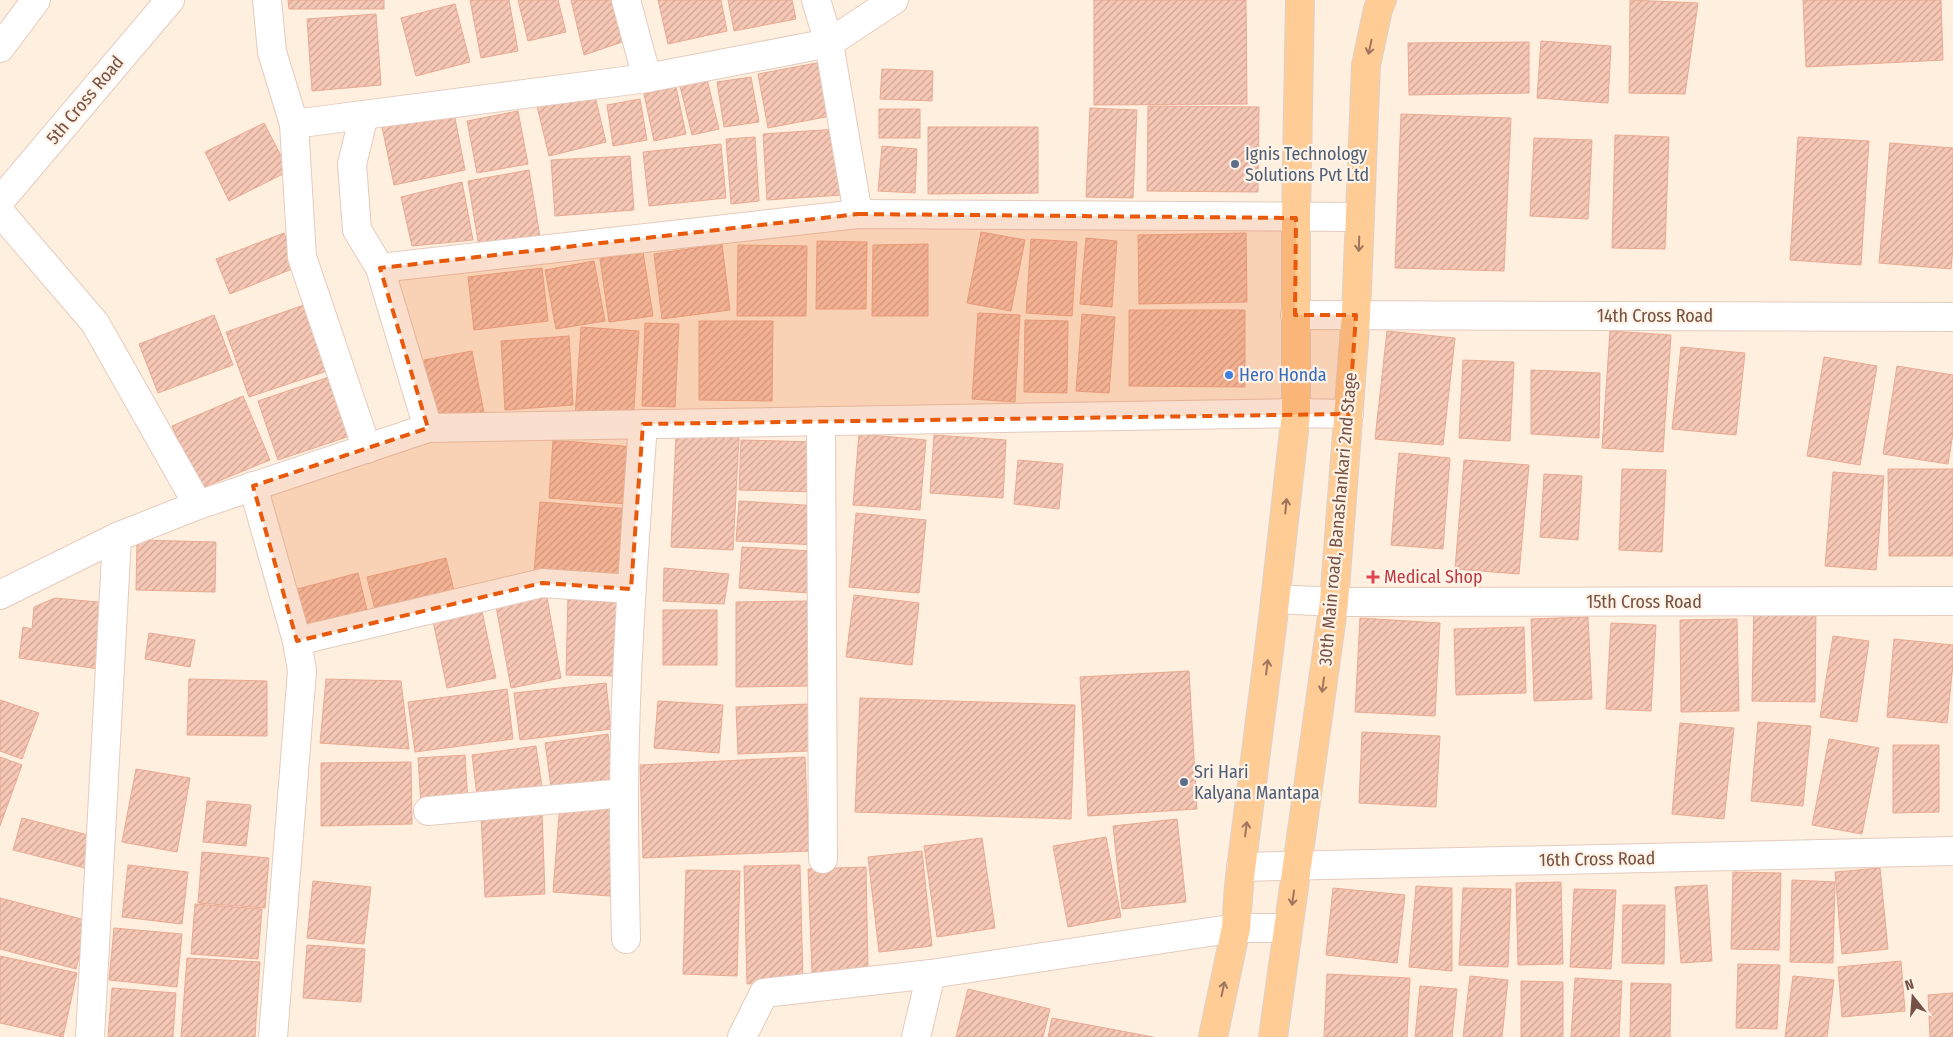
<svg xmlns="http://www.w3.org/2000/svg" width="1953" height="1037" font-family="'Fira Sans Condensed',sans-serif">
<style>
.building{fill:url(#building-hatch);stroke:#eaab94}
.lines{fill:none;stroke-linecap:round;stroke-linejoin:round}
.minor-casing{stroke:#e5cbbe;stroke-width:30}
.major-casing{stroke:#dbd2cf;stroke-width:30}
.minor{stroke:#fff;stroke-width:28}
.major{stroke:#ffcc95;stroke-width:28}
.oneway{stroke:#9f765d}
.marked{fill:#e8590c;fill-opacity:0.2;stroke:#e8590c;stroke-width:4;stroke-dasharray:10 6;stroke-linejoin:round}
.service-dot{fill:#5c6f8a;stroke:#fff3e7;stroke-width:2}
.shop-dot{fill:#3f7fe0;stroke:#fff3e7;stroke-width:2}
.health-dot{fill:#e0444e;stroke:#fff3e7;stroke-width:2}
.labels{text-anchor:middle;stroke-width:4.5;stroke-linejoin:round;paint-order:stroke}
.street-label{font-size:18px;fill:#765145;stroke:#fff3e7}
.service-label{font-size:18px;fill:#4e5e75;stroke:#fff3e7;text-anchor:start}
.shop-label{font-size:18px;fill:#366cbe;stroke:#fff3e7;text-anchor:start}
.health-label{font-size:18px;fill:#be3a42;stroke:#fff3e7;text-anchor:start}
</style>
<defs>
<pattern id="building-hatch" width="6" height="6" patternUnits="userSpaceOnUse" patternTransform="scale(1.25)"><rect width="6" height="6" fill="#f6c7b5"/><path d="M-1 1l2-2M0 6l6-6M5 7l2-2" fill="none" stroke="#cca495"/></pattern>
</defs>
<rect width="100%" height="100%" fill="#feefdf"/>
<g class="building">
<polygon points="288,0 384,0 384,9 289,9"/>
<polygon points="470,0 509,0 518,51 481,58"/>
<polygon points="518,0 558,0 566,32 528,41"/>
<polygon points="571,0 617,0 628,40 584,55"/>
<polygon points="658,0 721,0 727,31 668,44"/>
<polygon points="728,0 792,0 796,19 734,31"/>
<polygon points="1094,0 1246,0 1247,104 1094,105"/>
<polygon points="1630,0 1698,3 1685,94 1629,93"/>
<polygon points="1803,0 1941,0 1943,60 1806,67"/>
<polygon points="455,4 470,62 416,76 401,18"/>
<polygon points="376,14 381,85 312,91 307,19"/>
<polygon points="1541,41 1611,46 1608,103 1537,98"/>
<polygon points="1529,42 1529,93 1409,95 1408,43"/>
<polygon points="827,61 836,115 768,128 758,74"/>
<polygon points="882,69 933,71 932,101 880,99"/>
<polygon points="706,75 719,129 692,135 679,82"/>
<polygon points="751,77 759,122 724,127 717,82"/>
<polygon points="676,87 686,134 654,141 644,94"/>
<polygon points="594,92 606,142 549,156 537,106"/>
<polygon points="640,99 647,140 613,146 607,105"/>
<polygon points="1148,106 1259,107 1258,192 1147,191"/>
<polygon points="1090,108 1137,110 1133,198 1086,197"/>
<rect x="879" y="109" width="41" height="29"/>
<polygon points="518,111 528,164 477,173 467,121"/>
<polygon points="454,113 465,170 394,185 382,127"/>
<polygon points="1401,114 1511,118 1504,271 1395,268"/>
<polygon points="264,123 289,171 229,201 205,152"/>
<polygon points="928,127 1038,127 1038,193 928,194"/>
<polygon points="837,129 842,195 767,200 763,134"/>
<polygon points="1615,135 1669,137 1665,249 1612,248"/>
<polygon points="755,137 759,201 731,204 726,139"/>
<polygon points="1798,137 1869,141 1861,265 1790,260"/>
<polygon points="1534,138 1592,140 1588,219 1530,216"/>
<polygon points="1890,143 1953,148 1953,247 1951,269 1879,263"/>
<polygon points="721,144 726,198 649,206 643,152"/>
<polygon points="882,146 917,149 915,193 878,191"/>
<polygon points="630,156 634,210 555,216 551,160"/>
<polygon points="529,170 540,237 479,247 468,181"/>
<polygon points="462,182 473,240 412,246 401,197"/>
<polygon points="981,232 1025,240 1011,311 967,303"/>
<polygon points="284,233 297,267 230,294 216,259"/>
<polygon points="1246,233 1247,302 1139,304 1138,235"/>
<polygon points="1086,238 1117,241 1112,307 1080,304"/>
<polygon points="1031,239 1077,242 1072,316 1026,313"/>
<polygon points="817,241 867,242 866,309 816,309"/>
<polygon points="722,244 730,310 662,319 654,254"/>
<polygon points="928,244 928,316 872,316 873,245"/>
<polygon points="738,245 807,246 806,316 737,316"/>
<polygon points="643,252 653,316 609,322 600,259"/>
<polygon points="594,261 605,321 556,329 545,270"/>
<polygon points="542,268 548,321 474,330 468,277"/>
<polygon points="310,303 333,369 249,397 226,332"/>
<polygon points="1129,310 1245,310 1245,387 1129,386"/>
<polygon points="978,313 1020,315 1015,402 972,399"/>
<polygon points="1082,314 1115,317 1109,393 1076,391"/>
<polygon points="214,315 233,365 158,393 139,344"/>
<polygon points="1025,320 1068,321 1067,393 1024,392"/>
<polygon points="699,321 773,321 772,401 699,400"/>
<polygon points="645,323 679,324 675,407 642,406"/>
<polygon points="581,327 639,331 633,422 575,418"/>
<polygon points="1387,331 1455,338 1443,445 1375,439"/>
<polygon points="1610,331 1671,335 1663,452 1602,448"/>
<polygon points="569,336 573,405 505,410 501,341"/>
<polygon points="1681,347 1745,353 1736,435 1672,429"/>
<polygon points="472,351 484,413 436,422 424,360"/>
<polygon points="1824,357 1877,366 1860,465 1807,456"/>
<polygon points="1463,360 1514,362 1510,441 1459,438"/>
<polygon points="1897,366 1953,375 1953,433 1948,464 1883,454"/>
<polygon points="1531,370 1600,373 1599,438 1531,434"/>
<polygon points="329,377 350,436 278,460 258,401"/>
<polygon points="243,396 270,460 199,489 172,426"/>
<polygon points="676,433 739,437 733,550 671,547"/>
<polygon points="859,434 926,440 920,510 853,505"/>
<polygon points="934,435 1006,440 1003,498 930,493"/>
<polygon points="553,440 633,447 628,504 549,498"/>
<polygon points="741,440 817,442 816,492 739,490"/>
<polygon points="1399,453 1450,458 1443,549 1391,545"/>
<polygon points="1018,460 1063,464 1059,509 1014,504"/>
<polygon points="1464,460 1529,465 1519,574 1455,569"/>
<polygon points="1622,469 1666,470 1662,552 1619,550"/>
<polygon points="1888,469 1953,469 1953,556 1889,556"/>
<polygon points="1833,472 1884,476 1876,570 1825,566"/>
<polygon points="1544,474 1582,476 1578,540 1540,537"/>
<polygon points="739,501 820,506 817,545 736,541"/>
<polygon points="540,502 630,509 625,579 534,572"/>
<polygon points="856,513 926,520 919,593 849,587"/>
<polygon points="137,540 216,542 215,592 136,590"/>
<polygon points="742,547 811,551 809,593 739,588"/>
<polygon points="446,558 456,599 377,618 367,577"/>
<polygon points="664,568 729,574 724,604 663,601"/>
<polygon points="358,573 369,618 298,637 286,592"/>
<polygon points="546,591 561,678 511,688 495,601"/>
<polygon points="854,595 919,603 912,665 846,657"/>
<polygon points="568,596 621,596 620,676 566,675"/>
<polygon points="55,598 108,603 99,669 19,658 23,627 32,629 34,607"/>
<polygon points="811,601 812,686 736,687 736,602"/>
<polygon points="1754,602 1816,603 1815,702 1752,701"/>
<rect x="663" y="610" width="54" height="55"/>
<polygon points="482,611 496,678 447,688 433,621"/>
<polygon points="1588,617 1592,699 1534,701 1531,619"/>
<polygon points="1360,618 1440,623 1435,716 1355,712"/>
<polygon points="1737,619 1739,711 1681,712 1680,620"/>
<polygon points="1611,623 1656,625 1651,711 1606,709"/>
<polygon points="1524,627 1526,693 1456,695 1454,629"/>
<polygon points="149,633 195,640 190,667 145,659"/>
<polygon points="1833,636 1869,641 1857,722 1820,717"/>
<polygon points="1894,639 1953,645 1953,664 1947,723 1887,717"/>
<polygon points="1189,671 1197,809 1088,816 1080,677"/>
<polygon points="189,679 267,681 267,736 187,735"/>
<polygon points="326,679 401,681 409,749 320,743"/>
<polygon points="606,683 611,729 520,740 514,693"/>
<polygon points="507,689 513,739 415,752 408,702"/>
<polygon points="860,698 1075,705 1071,819 855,812"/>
<polygon points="0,700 39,713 22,759 0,751"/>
<polygon points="658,701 723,705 719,753 654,748"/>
<polygon points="808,704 809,751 738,754 736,707"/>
<polygon points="1758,722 1811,726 1803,806 1751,801"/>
<polygon points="1680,723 1734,728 1724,819 1672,814"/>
<polygon points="1362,732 1440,736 1436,807 1359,803"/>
<polygon points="608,734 613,779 551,787 545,743"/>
<polygon points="1829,739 1879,748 1862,834 1812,825"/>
<polygon points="1893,745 1939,745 1939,812 1893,813"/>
<polygon points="536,746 542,787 477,796 472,755"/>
<polygon points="465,755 468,803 421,805 418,758"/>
<polygon points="0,757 22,765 0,826"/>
<polygon points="805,757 809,851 643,858 640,765"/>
<polygon points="411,762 412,824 321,826 321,763"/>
<polygon points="136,769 190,778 177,852 122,842"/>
<polygon points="207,801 251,805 246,846 203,842"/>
<polygon points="560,803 617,807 610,896 553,892"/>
<polygon points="542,812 545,894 485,897 481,815"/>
<polygon points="22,818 92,836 85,868 13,850"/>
<polygon points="1177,819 1186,902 1122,909 1113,826"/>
<polygon points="1106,837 1121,917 1068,927 1053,846"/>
<polygon points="982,838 995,928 937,937 924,846"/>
<polygon points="922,851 932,946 879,952 868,857"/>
<polygon points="202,852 269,858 265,908 198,903"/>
<polygon points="128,865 188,872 182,924 122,917"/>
<polygon points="800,865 803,982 747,984 744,866"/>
<polygon points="866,867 868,971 812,973 808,869"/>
<polygon points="1880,868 1888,949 1842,954 1835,872"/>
<polygon points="686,870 740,871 737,976 683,974"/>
<polygon points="1733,872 1781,873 1779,950 1731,949"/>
<polygon points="1792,880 1835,882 1833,963 1790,962"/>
<polygon points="313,881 371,887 364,944 307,938"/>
<polygon points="1561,882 1563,964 1518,965 1516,883"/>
<polygon points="1707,885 1712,961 1681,963 1675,887"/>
<polygon points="1416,886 1452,888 1452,971 1409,967"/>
<polygon points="1333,888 1405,895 1397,963 1326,955"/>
<polygon points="1463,888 1511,889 1508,967 1459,965"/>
<polygon points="1574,889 1616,890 1611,969 1570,967"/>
<polygon points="0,898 89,921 76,969 0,949"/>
<polygon points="195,904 262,909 258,959 191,954"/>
<polygon points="1623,905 1665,905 1664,964 1622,963"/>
<polygon points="114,928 182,934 177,987 109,980"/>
<polygon points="307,945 365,949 361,1002 303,998"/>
<polygon points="0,956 77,973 63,1037 0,1023"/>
<polygon points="187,958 260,962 255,1037 181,1037"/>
<polygon points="1901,961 1905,1011 1842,1017 1838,967"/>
<polygon points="1738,964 1780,965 1777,1029 1736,1028"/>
<polygon points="1327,974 1410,978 1407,1037 1324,1037"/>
<polygon points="1470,976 1508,980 1502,1037 1463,1037"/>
<polygon points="1793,976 1834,980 1827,1037 1785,1037"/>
<polygon points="1575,978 1622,981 1619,1037 1571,1037"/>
<polygon points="1521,981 1563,982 1563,1037 1521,1037"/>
<polygon points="1631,983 1671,984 1670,1037 1630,1037"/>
<polygon points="1420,986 1457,989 1452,1037 1415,1037"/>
<polygon points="112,988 176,993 173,1037 108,1037"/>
<polygon points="968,989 1050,1009 1043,1037 956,1037"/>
<polygon points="1953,993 1953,1037 1930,1037 1928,995"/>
<polygon points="1052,1018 1153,1037 1048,1037"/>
</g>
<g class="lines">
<defs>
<g id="minor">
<polyline points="267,0 272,52 294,124 302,257 367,449"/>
<polyline points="626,0 647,78"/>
<polyline points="816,0 829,43 858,214"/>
<polyline points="0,48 36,0"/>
<polyline points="364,115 352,164 357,230 380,268 428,428"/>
<polyline points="294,124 647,78 829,43 894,0"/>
<polyline points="0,201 170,0"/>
<polyline points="0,212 95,323 198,505"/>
<polyline points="380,268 858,214 1360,217"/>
<polyline points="1295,315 1953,317"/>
<polyline points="821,421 823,859"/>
<polyline points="253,486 297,641"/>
<polyline points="0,595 117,537 198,505 428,428 1296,413 1349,414"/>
<polyline points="1276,599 1334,602 1953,601"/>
<polyline points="428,811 624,793"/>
<polyline points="1241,867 1953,851"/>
<path d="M626,939c-1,-44 -2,-88 -2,-133 0,-127 10,-255 19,-382"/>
<polyline points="90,1037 117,537"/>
<polyline points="273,1037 302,671 297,641 542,583 631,589"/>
<polyline points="742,1037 764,993 931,974 1236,928 1288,928"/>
<polyline points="916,1037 931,974"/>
</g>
<g id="major">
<polyline points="1213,1037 1236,928 1239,885 1273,619 1296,413 1296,218 1300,0"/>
<polyline points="1273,1037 1334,602 1356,315 1366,65 1378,9 1382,0"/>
</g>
</defs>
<use href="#minor" class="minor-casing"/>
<use href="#major" class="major-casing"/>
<use href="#minor" class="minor"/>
<use href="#major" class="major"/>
</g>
<defs><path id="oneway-shaft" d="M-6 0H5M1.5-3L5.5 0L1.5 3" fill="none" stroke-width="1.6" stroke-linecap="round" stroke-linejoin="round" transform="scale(1.25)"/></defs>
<g class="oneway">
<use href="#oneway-shaft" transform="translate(1370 47) rotate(102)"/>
<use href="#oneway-shaft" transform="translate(1359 244) rotate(92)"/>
<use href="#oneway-shaft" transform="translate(1286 506) rotate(-84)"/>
<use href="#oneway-shaft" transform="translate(1267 667) rotate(-83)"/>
<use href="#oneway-shaft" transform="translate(1323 685) rotate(98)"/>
<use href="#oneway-shaft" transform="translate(1246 829) rotate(-83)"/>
<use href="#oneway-shaft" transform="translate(1293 898) rotate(98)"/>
<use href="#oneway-shaft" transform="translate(1223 989) rotate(-78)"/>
</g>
<path class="marked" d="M858,214l438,4 -1,97h61l-7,99 -706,10 -12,165 -89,-6 -245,58 -44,-155 175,-58 -48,-160z"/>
<g class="service-dot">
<circle cx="1235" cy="164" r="5"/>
<circle cx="1184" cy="782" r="5"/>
</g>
<circle class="shop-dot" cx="1229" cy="375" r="5"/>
<path class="health-dot" d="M1370.5 569.5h5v5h5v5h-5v5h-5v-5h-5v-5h5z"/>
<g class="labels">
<g class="street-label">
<text transform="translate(85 100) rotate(-50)" y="6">5th Cross Road</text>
<text x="1655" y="322">14th Cross Road</text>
<text transform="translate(1338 519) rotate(-85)" y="6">30th Main road, Banashankari 2nd Stage</text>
<text x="1644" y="608">15th Cross Road</text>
<text transform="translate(1597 859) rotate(-1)" y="6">16th Cross Road</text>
</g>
<g class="service-label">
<text x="1245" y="160">Ignis Technology<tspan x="1245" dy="21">Solutions Pvt Ltd</tspan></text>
<text x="1194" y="778">Sri Hari<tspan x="1194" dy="21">Kalyana Mantapa</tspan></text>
</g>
<g class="shop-label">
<text x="1239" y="381">Hero Honda</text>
</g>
<g class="health-label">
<text x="1384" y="583">Medical Shop</text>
</g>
</g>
<g transform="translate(1913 997) rotate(343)" stroke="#fff3e7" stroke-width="4" paint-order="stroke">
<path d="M0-4L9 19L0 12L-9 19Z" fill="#765145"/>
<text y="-8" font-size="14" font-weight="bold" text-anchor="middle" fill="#765145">N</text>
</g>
</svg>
